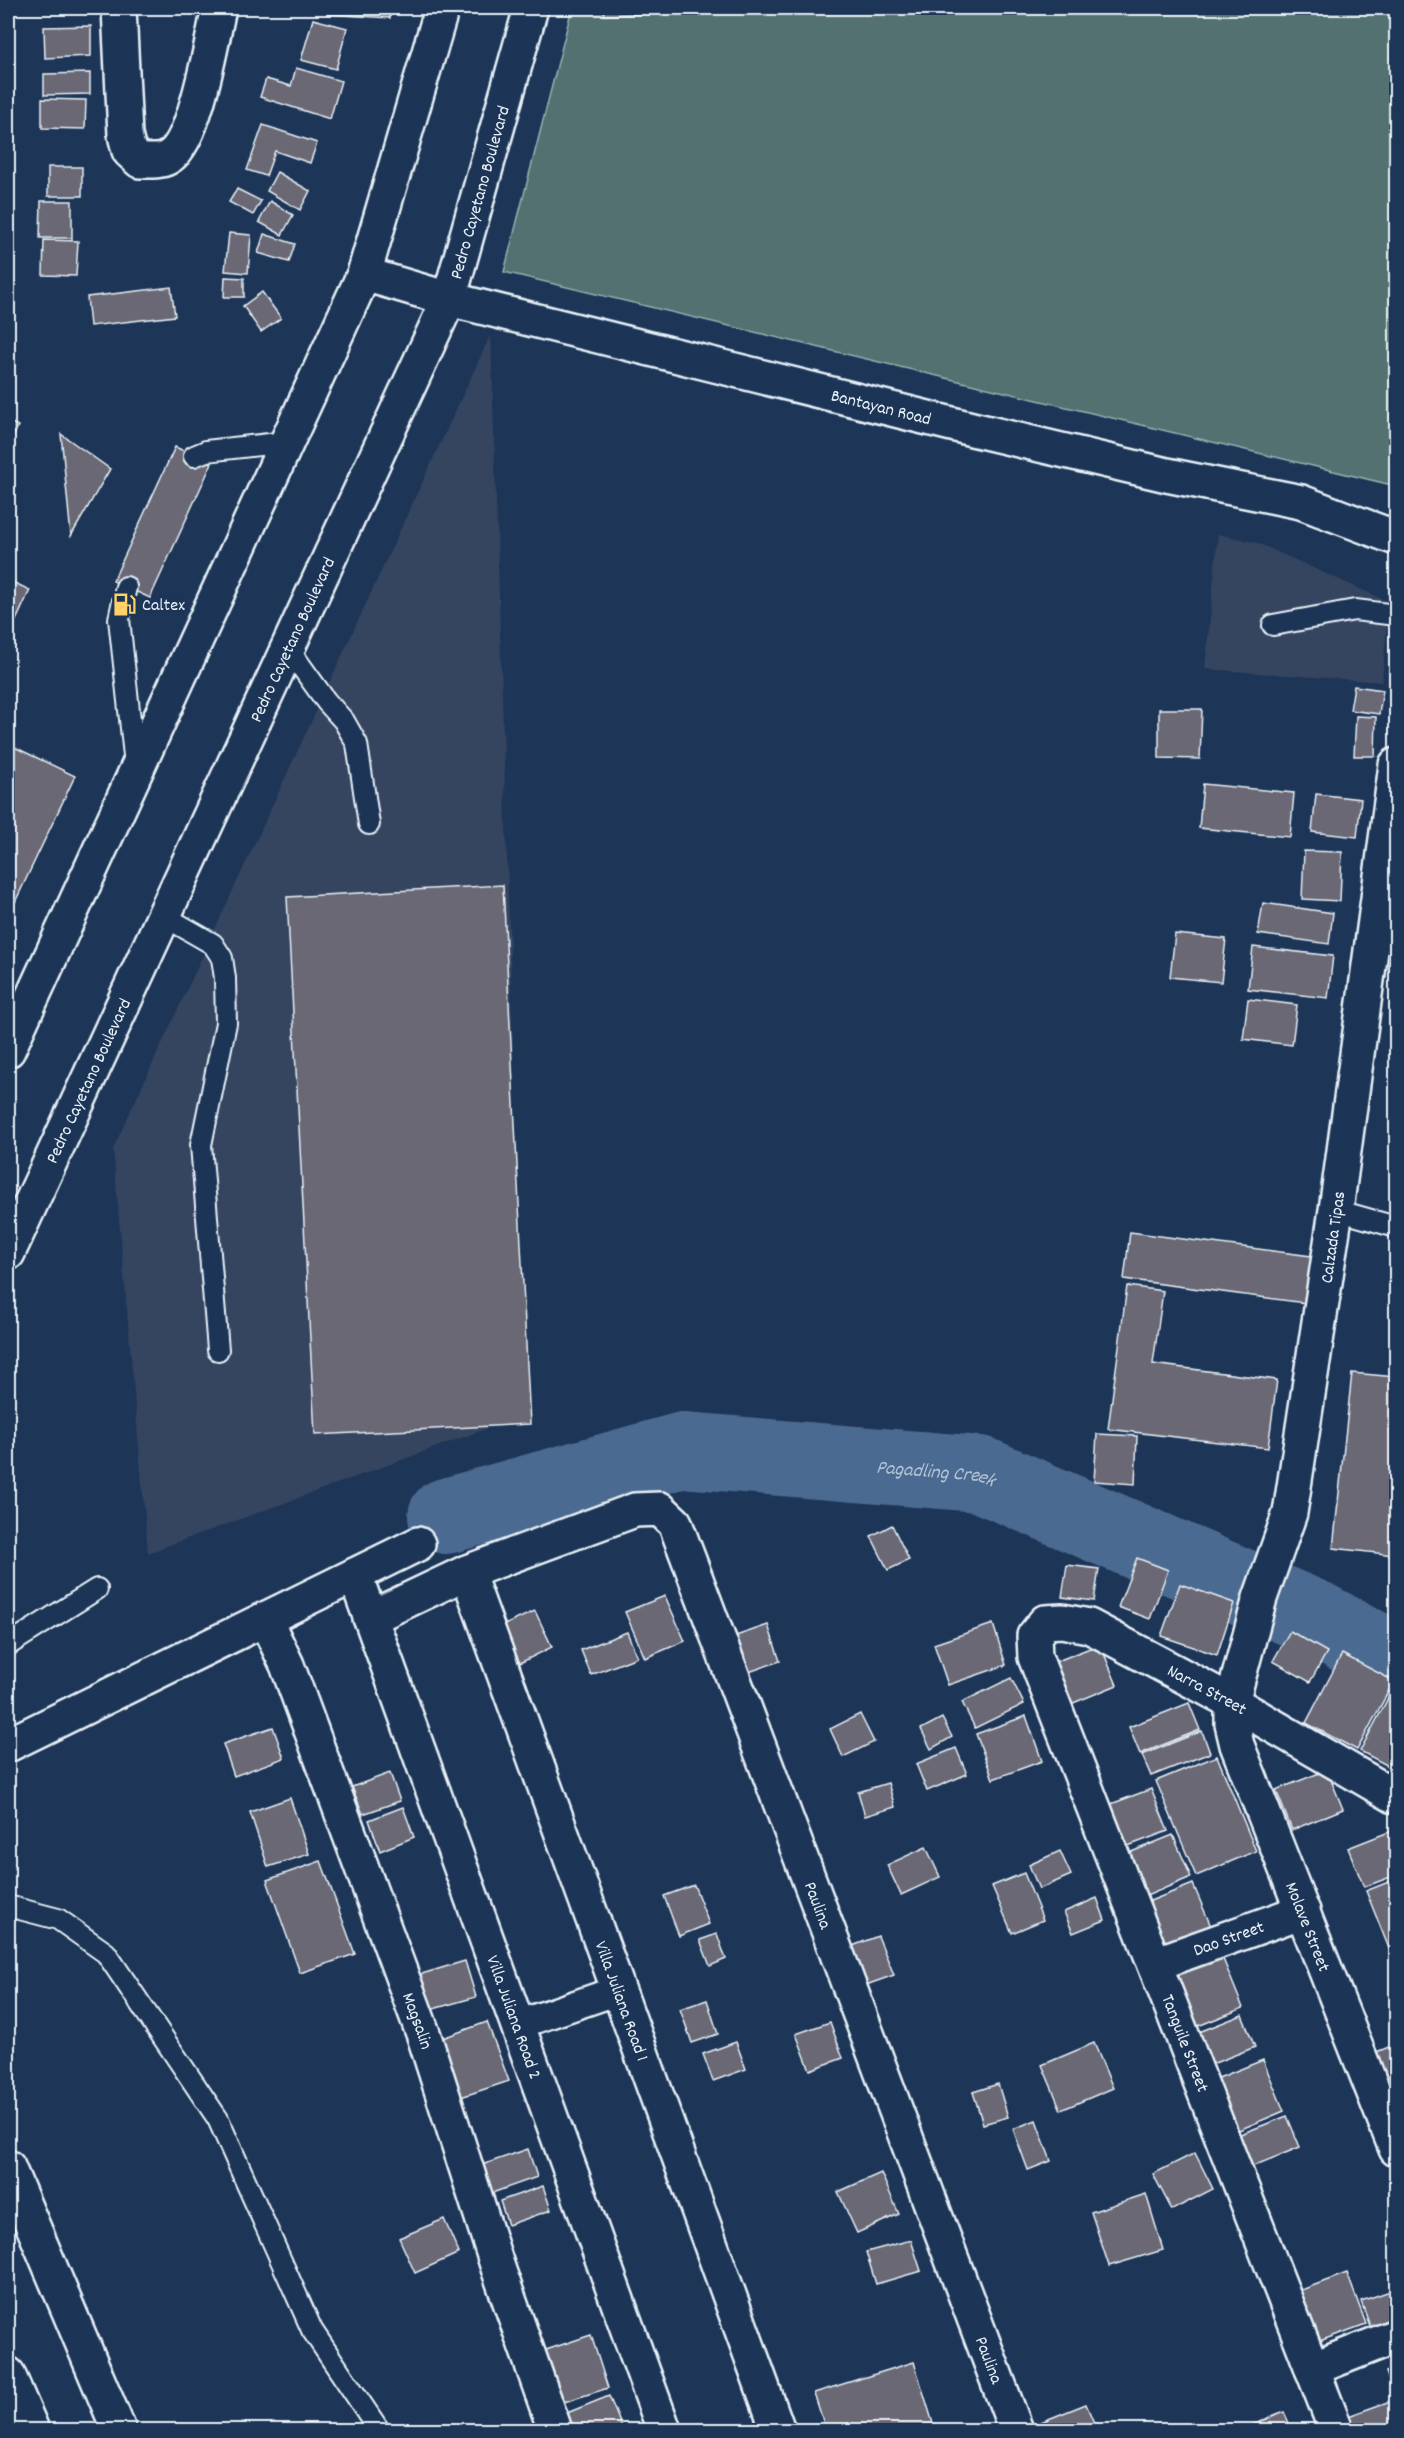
<svg xmlns="http://www.w3.org/2000/svg" width="1404" height="2438" font-family="Dekko,sans-serif">
<style>
.built{fill:#344460}
.green{fill:#527171;stroke:#9db1b4;stroke-width:1.5}
.lines{fill:none;stroke-linecap:round;stroke-linejoin:round}
.river{stroke:#4c6b91;stroke-width:76}
.building{fill:#6a6874;stroke:#e8f1f8;stroke-width:1.5}
.service-casing{stroke:#e8f1f8;stroke-width:24}
.pedestrian-casing{stroke:#e8f1f8;stroke-width:33}
.minor-casing{stroke:#e8f1f8;stroke-width:38}
.tertiary-casing{stroke:#e8f1f8;stroke-width:38}
.secondary-casing{stroke:#e8f1f8;stroke-width:38}
.service{stroke:#1d3557;stroke-width:20}
.pedestrian{stroke:#1d3557;stroke-width:28}
.minor{stroke:#1d3557;stroke-width:33}
.tertiary{stroke:#1d3557;stroke-width:33}
.secondary{stroke:#1d3557;stroke-width:33}
.labels{text-anchor:middle;stroke-width:4.5;stroke-linejoin:round;paint-order:stroke}
.street-label{font-size:18px;fill:#e8f1f8;stroke:#1d3557}
.poi-label{font-size:18px;fill:#e8f1f8;stroke:#1d3557;text-anchor:start}
.water-label{font-size:20px;font-style:italic;fill:#b1c2d4;stroke:#1d3557}
</style>
<rect width="100%" height="100%" fill="#1d3557"/>
<filter id="ink" filterUnits="userSpaceOnUse"><feTurbulence type="fractalNoise" baseFrequency=".0167" numOctaves="2"/><feDisplacementMap in="SourceGraphic" scale="12" xChannelSelector="R" yChannelSelector="G"/><feConvolveMatrix kernelMatrix="1 2 1 2 8 2 1 2 1" color-interpolation-filters="sRGB"/></filter>
<g filter="url(#ink)">
<g class="built">
<polygon points="491,334 524,1415 148,1553 113,1149"/>
<polygon points="1218,534 1255,542 1389,602 1382,682 1205,669"/>
</g>
<polygon class="green" points="572,8 1396,8 1396,486 504,272"/>
<g class="lines">
<path class="river" id="s1" d="M446,1516l237,-66 297,24 337,145 79,42"/>
</g>
<g class="building">
<polygon points="328,8 391,8 390,18 328,14"/>
<polygon points="604,8 871,8 604,15"/>
<polygon points="313,19 347,28 336,69 301,60"/>
<polygon points="91,26 91,56 45,58 44,27"/>
<polygon points="296,68 341,81 330,119 260,97 266,79 291,86"/>
<polygon points="90,73 90,94 44,95 44,74"/>
<polygon points="42,99 86,100 85,129 42,128"/>
<polygon points="263,125 317,143 310,163 275,151 266,176 247,170"/>
<rect x="48" y="167" width="34" height="29"/>
<polygon points="277,172 310,191 300,210 267,191"/>
<polygon points="237,189 261,201 253,215 229,202"/>
<polygon points="41,201 72,201 72,238 40,238"/>
<polygon points="270,201 293,215 282,235 259,222"/>
<polygon points="229,233 251,235 248,273 225,271"/>
<polygon points="264,234 295,244 289,262 258,253"/>
<polygon points="44,240 78,241 76,276 43,275"/>
<polygon points="225,277 244,278 244,297 224,297"/>
<polygon points="171,287 175,316 90,326 87,297"/>
<polygon points="262,292 281,318 261,332 243,306"/>
<polygon points="8,421 18,426 8,449"/>
<polygon points="61,434 110,469 71,536"/>
<polygon points="175,447 212,463 150,598 113,581"/>
<polygon points="8,580 30,590 8,638"/>
<polygon points="1354,686 1383,690 1379,714 1350,710"/>
<polygon points="1159,709 1202,709 1200,759 1159,758"/>
<polygon points="1356,716 1376,717 1375,756 1354,756"/>
<polygon points="8,744 75,776 8,917"/>
<polygon points="1203,784 1294,793 1290,837 1199,828"/>
<polygon points="1316,794 1361,799 1357,837 1312,832"/>
<polygon points="1304,851 1342,852 1340,901 1302,899"/>
<polygon points="503,885 530,1424 315,1435 287,897"/>
<polygon points="1263,903 1333,913 1329,944 1258,934"/>
<polygon points="1175,934 1226,939 1221,982 1170,977"/>
<polygon points="1253,947 1333,956 1328,998 1248,989"/>
<polygon points="1248,999 1297,1005 1292,1045 1243,1039"/>
<polygon points="1130,1232 1311,1256 1305,1303 1124,1279"/>
<polygon points="1127,1286 1163,1291 1153,1364 1277,1380 1268,1448 1108,1429"/>
<polygon points="1352,1373 1396,1377 1396,1535 1394,1555 1333,1548"/>
<polygon points="1097,1434 1137,1436 1135,1484 1094,1481"/>
<polygon points="892,1525 909,1560 888,1570 871,1536"/>
<polygon points="1137,1558 1168,1570 1150,1619 1118,1607"/>
<polygon points="1067,1565 1099,1569 1094,1601 1062,1597"/>
<polygon points="1180,1584 1234,1603 1217,1655 1161,1636"/>
<polygon points="665,1596 685,1641 645,1658 625,1612"/>
<polygon points="535,1611 552,1647 520,1663 502,1626"/>
<polygon points="993,1624 1006,1665 948,1685 934,1644"/>
<polygon points="768,1625 780,1661 746,1673 733,1637"/>
<polygon points="1290,1631 1327,1652 1310,1682 1273,1661"/>
<polygon points="627,1632 637,1657 591,1675 581,1650"/>
<polygon points="1100,1644 1117,1685 1066,1706 1050,1664"/>
<polygon points="1342,1654 1394,1681 1357,1750 1306,1723"/>
<polygon points="1011,1678 1024,1704 975,1728 962,1702"/>
<polygon points="1394,1687 1396,1688 1396,1770 1360,1751"/>
<polygon points="1189,1703 1200,1730 1140,1754 1129,1727"/>
<polygon points="860,1714 874,1742 843,1757 830,1729"/>
<polygon points="1026,1716 1042,1761 993,1779 976,1734"/>
<polygon points="942,1718 952,1737 931,1749 921,1729"/>
<polygon points="273,1727 284,1758 234,1776 223,1744"/>
<polygon points="1202,1731 1210,1753 1151,1776 1142,1755"/>
<polygon points="956,1748 967,1774 927,1791 916,1764"/>
<polygon points="1217,1756 1256,1851 1196,1876 1156,1781"/>
<polygon points="1327,1770 1343,1809 1292,1830 1276,1790"/>
<polygon points="390,1773 400,1801 363,1814 352,1787"/>
<polygon points="888,1783 895,1807 865,1816 858,1792"/>
<polygon points="1151,1789 1168,1831 1120,1849 1103,1807"/>
<polygon points="290,1798 309,1854 268,1867 250,1812"/>
<polygon points="403,1807 414,1837 380,1851 369,1820"/>
<polygon points="1394,1830 1396,1838 1396,1875 1364,1887 1348,1848"/>
<polygon points="1173,1835 1191,1877 1137,1900 1119,1857"/>
<polygon points="926,1847 940,1877 901,1895 887,1865"/>
<polygon points="1060,1851 1071,1875 1039,1889 1029,1865"/>
<polygon points="321,1861 355,1954 300,1973 267,1880"/>
<polygon points="1024,1873 1043,1920 1012,1933 992,1886"/>
<polygon points="1396,1879 1396,1954 1392,1956 1366,1891"/>
<polygon points="1193,1884 1213,1931 1155,1954 1135,1907"/>
<polygon points="694,1885 709,1924 679,1936 664,1896"/>
<polygon points="1097,1898 1105,1920 1073,1933 1064,1912"/>
<polygon points="717,1934 726,1959 710,1966 700,1940"/>
<polygon points="878,1936 894,1975 866,1985 850,1947"/>
<polygon points="1219,1949 1243,2008 1183,2032 1159,1973"/>
<polygon points="465,1961 476,1997 426,2011 415,1976"/>
<polygon points="707,2000 718,2034 692,2043 680,2009"/>
<polygon points="1242,2015 1255,2047 1202,2068 1189,2036"/>
<polygon points="487,2022 509,2081 458,2098 437,2040"/>
<polygon points="830,2022 843,2058 810,2070 796,2034"/>
<polygon points="736,2042 746,2069 713,2081 703,2054"/>
<polygon points="1094,2043 1113,2088 1061,2110 1042,2065"/>
<polygon points="1396,2044 1396,2081 1386,2085 1374,2053"/>
<polygon points="1263,2060 1284,2111 1232,2133 1211,2081"/>
<polygon points="998,2084 1008,2117 983,2124 973,2092"/>
<polygon points="1287,2116 1300,2147 1246,2169 1233,2137"/>
<polygon points="1036,2120 1051,2161 1028,2170 1013,2129"/>
<polygon points="528,2149 537,2177 492,2193 482,2165"/>
<polygon points="1195,2153 1213,2189 1172,2210 1153,2174"/>
<polygon points="881,2173 899,2214 857,2233 838,2192"/>
<polygon points="543,2186 551,2210 508,2225 500,2201"/>
<polygon points="1146,2194 1163,2250 1109,2266 1091,2212"/>
<polygon points="444,2219 459,2253 415,2273 399,2238"/>
<polygon points="911,2240 921,2271 876,2284 866,2252"/>
<polygon points="1347,2273 1366,2324 1306,2346 1288,2295"/>
<polygon points="1396,2289 1396,2320 1371,2329 1361,2301"/>
<polygon points="591,2335 608,2388 564,2402 546,2350"/>
<polygon points="914,2362 935,2430 826,2430 814,2393"/>
<polygon points="1396,2368 1396,2400 1386,2372"/>
<polygon points="609,2396 623,2430 575,2430 567,2413"/>
<polygon points="1393,2400 1396,2410 1396,2430 1344,2430 1340,2419"/>
<polygon points="1086,2404 1097,2430 1027,2430 1026,2428"/>
<polygon points="1284,2412 1292,2430 1250,2430 1248,2427"/>
</g>
<g class="lines">
<defs>
<g id="service">
<polyline points="194,456 206,451 287,442"/>
<polyline points="126,587 119,619 135,765"/>
<polyline points="1273,625 1355,610 1396,615"/>
<polyline points="288,648 326,701 344,721 357,744 369,824"/>
<polyline points="164,916 213,944 222,958 225,978 226,1023 201,1145 218,1350"/>
<polyline points="1336,1210 1396,1227"/>
<polyline points="8,1645 97,1589"/>
<polyline points="8,1906 58,1919 106,1953 218,2119 312,2330 379,2430"/>
</g>
<polyline id="pedestrian" points="517,2025 619,1990"/>
<g id="minor">
<path d="M119,8l6,127 4,16 11,10c8,0 20,1 27,-3 28,-13 45,-119 52,-150"/>
<path id="s2" d="M1396,765l-60,445 -46,303 -30,85 -28,104v22l5,21 159,404"/>
<path id="s3" d="M467,1572l311,858"/>
<path id="s4" d="M355,1575l309,855"/>
<path id="s5" d="M370,1618l97,-46 168,-62 25,-1 15,14 341,907"/>
<path id="s6" d="M265,1619l22,46 137,371 74,232 57,162"/>
<polyline points="8,1745 418,1544"/>
<path id="s7" d="M1155,1964l148,-53"/>
<polyline points="8,2167 119,2430"/>
<polyline points="1312,2369 1396,2336"/>
<polyline points="8,2374 32,2430"/>
<path id="s8" d="M1336,2430l-301,-773 -1,-21 11,-14 17,-1 27,5 143,76 164,95"/>
</g>
<g id="tertiary">
<path id="s9" d="M364,274l85,25 523,130 195,46 134,27 95,36"/>
</g>
<g id="secondary">
<polyline points="8,1050 364,274 442,8"/>
<path id="s10" d="M8,1253l441,-954 82,-291"/>
</g>
</defs>
<use href="#service" class="service-casing"/>
<use href="#pedestrian" class="pedestrian-casing"/>
<use href="#minor" class="minor-casing"/>
<use href="#tertiary" class="tertiary-casing"/>
<use href="#secondary" class="secondary-casing"/>
<use href="#service" class="service"/>
<use href="#pedestrian" class="pedestrian"/>
<use href="#minor" class="minor"/>
<use href="#tertiary" class="tertiary"/>
<use href="#secondary" class="secondary"/>
</g>
</g>
<defs>
<symbol id="fuel-bare" viewBox="-9 -9 18 18"><path d="M-5.5-6h7V0h2V4h1.3V-2.5L3-4.5l.8-.8L6-3V5H2.5V1h-1V6h-7ZM-4.2-4.7v3.2H.2V-4.7Z" fill="#ffd166" stroke="#1d3557" stroke-width="2.5" paint-order="stroke"/></symbol>
</defs>
<g fill-rule="evenodd">
<use href="#fuel-bare" x="108" y="588" width="33" height="33"/>
</g>
<g class="labels">
<g class="street-label">
<text dy="6" stroke="none"><textPath href="#s10" startOffset="1162">Pedro Cayetano Boulevard</textPath></text>
<text dy="6" stroke="none"><textPath href="#s9" startOffset="534">Bantayan Road</textPath></text>
<text dy="6" stroke="none"><textPath href="#s10" startOffset="676">Pedro Cayetano Boulevard</textPath></text>
<text dy="6" stroke="none"><textPath href="#s10" startOffset="190">Pedro Cayetano Boulevard</textPath></text>
<text transform="translate(1332 1237) rotate(-82)" y="6">Calzada Tipas</text>
<text dy="6" stroke="none"><textPath href="#s8" startOffset="1047">Narra Street</textPath></text>
<text dy="6" stroke="none"><textPath href="#s5" startOffset="740">Paulina</textPath></text>
<text dy="6" stroke="none"><textPath href="#s2" startOffset="1192">Molave Street</textPath></text>
<text dy="6" stroke="none"><textPath href="#s7" startOffset="78">Dao Street</textPath></text>
<text dy="6" stroke="none"><textPath href="#s3" startOffset="456">Villa Juliana Road 1</textPath></text>
<text dy="6" stroke="none"><textPath href="#s4" startOffset="470">Villa Juliana Road 2</textPath></text>
<text dy="6" stroke="none"><textPath href="#s6" startOffset="430">Magsalin</textPath></text>
<text transform="translate(1186 2043) rotate(69)" y="6">Tanguile Street</text>
<text dy="6" stroke="none"><textPath href="#s5" startOffset="1226">Paulina</textPath></text>
</g>
<g class="poi-label">
<text x="142" y="610">Caltex</text>
</g>
<g class="water-label">
<text dy="7" stroke="none"><textPath href="#s1" startOffset="500">Pagadling Creek</textPath></text>
</g>
</g>
<rect width="1404" height="2438" fill="none" stroke="#1d3557" stroke-width="30"/>
<rect x="15" y="15" width="1374" height="2408" fill="none" stroke="#e8f1f8" stroke-width="2" filter="url(#ink)"/>
</svg>
